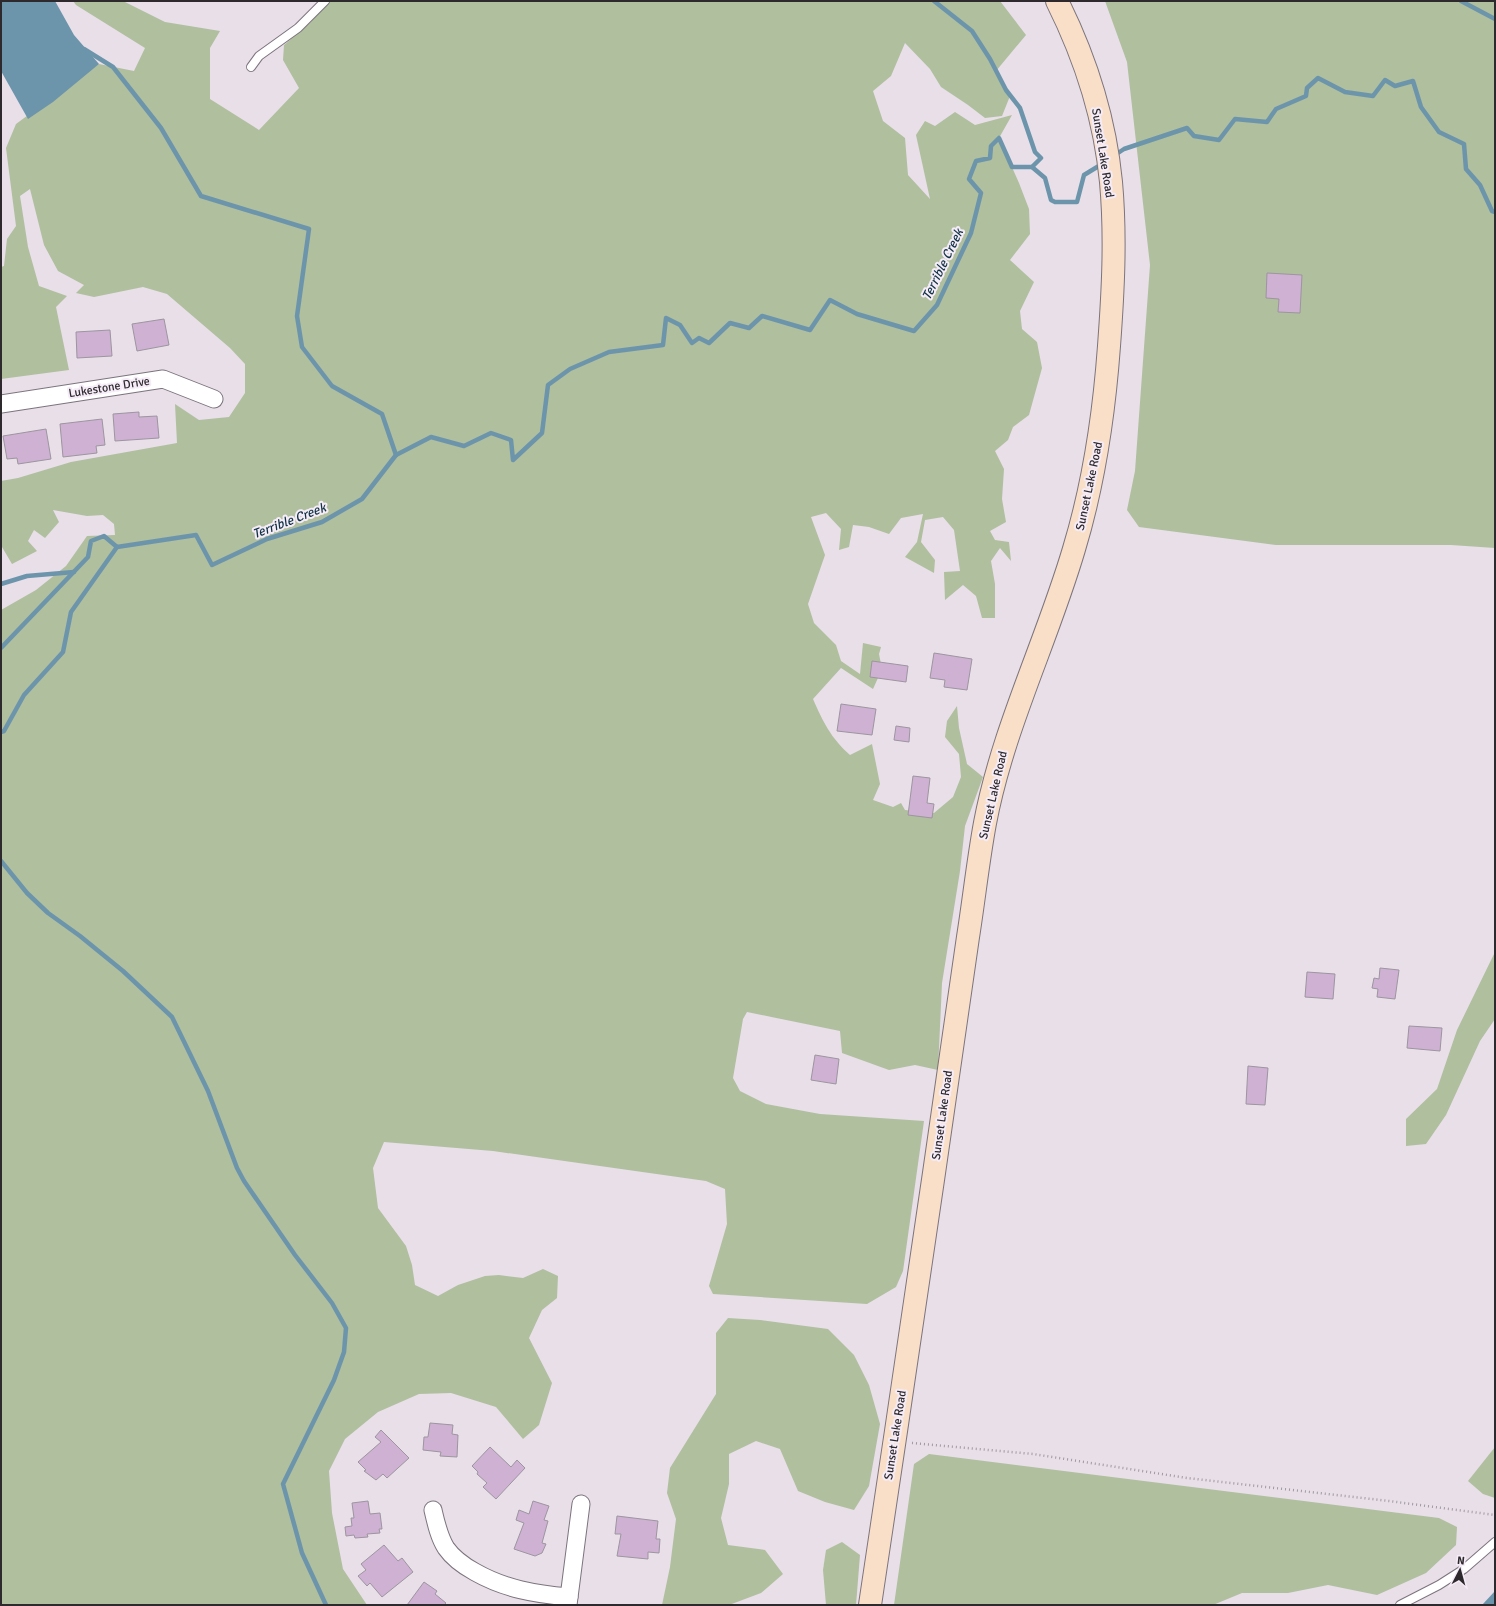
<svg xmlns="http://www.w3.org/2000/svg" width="1496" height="1606" font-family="Signika,sans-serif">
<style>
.green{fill:#b0bf9e}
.water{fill:#6c95ac}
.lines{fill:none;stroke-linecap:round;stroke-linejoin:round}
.stream{stroke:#6c95ac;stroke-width:4.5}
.building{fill:#ceb1d3;stroke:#9d959f}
.service-casing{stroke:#7c747d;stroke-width:10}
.minor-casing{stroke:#7c747d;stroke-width:19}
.secondary-casing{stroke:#7c747d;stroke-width:24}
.path{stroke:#a099a1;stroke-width:2.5;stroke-dasharray:1 3;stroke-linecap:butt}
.service{stroke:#fff;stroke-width:8}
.minor{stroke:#fff;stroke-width:17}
.secondary{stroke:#f9dfc7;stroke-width:22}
.labels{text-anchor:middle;stroke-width:4;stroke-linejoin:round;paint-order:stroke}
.street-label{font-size:12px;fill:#2d292d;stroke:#f5ecf7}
.water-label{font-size:13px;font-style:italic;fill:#0e3244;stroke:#f5ecf7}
</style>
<rect width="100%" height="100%" fill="#e8dfe9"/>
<g class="green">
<path d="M73,1h50l42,21 55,9 -10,17v51l49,31 40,-42 -16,-28 1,-15 27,-23 15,-21h674l26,34 -30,36 14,25 -8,20 -17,2 -17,-13 -27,-18 -11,-18 -25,-26 -14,33 -18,15 10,30 22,17 3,37 22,24 -14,-64 9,-14 10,5 20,-14 20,13 37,-10 -13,23 20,45 10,26 1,25 -20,26 24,22 -14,29 2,18 15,13 5,26 -13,47 -16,12 -5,13 -13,11 9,18 -2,30 4,23 -16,9 5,9 14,2 2,19 -11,-13 -9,13 4,23v34h-13l-6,-22 -13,-11 -18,15 -1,-28 16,-1 -6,-41 -11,-13 -18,3 -4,22 14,18 -1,13 -29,-16 12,-15 6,-28 -22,4 -12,16 -20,-7 -16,-2 -4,22 -10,3 2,-21 -15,-16 -15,4 14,38 -17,49 6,19 22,22 5,16 19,13 3,-31 18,4 -2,7 3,15 -9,20 -32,-21 -28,31c10,23 18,39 37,56l22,-11 8,40 -7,16 20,7 8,-4 4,7 29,3 19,-16 8,-20 -2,-23 -14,-17 2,-16 10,-15 2,22 8,36 16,13 -18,49 -5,45 -18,112 -4,87 -23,-5 -26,5 -47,-17 -2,-22 -93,-19 -4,7 -10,59 7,13 26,13 54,10 104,7 -21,150 -7,16 -29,17 -154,-10 -4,-8 18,-62 -2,-35 -19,-8 -213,-30 -109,-9 -11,26 5,40 28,38 6,19 3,20 23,11 20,-11 27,-9 14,-1 24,3 20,-9 15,7 -1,22 -15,12 -13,28 23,45 -13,42 -16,14 -27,-32 -45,-14 -32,1 -41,18 -33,27 -16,32 3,42 11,56 24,36h-366v-995l35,-20 30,-24 21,-30 28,-1 -1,-11 -11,-9 -16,1 -34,-6 6,12 -14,16 -11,-8 -6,11 9,10 -25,13 -10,-17 -1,1v-67l17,-3 53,-16 106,-19 -2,-39 24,16 30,-3 16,-24v-29l-15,-16 -63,-54 -24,-7 -49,10 -18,-4 8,-8 -26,-14 -14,-26 -14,-56 -10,7 8,51 11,39 28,10 -11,11 13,63 -68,9v-112l3,-1 3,-27 9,-13 -10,-78 10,-24 27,-20 18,-18 38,-22 35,7 11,-23 -69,-43z"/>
<polygon points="1105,1 1495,1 1495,548 1451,545 1276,545 1139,527 1127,510 1135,471 1150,265 1127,62"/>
<polygon points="1495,952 1495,1019 1480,1041 1446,1115 1426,1144 1406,1146 1406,1119 1437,1089 1457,1030"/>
<polygon points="728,1318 760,1320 828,1329 854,1355 869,1385 880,1424 869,1486 854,1510 825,1502 798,1491 780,1449 756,1441 729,1454 729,1484 721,1518 728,1545 765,1550 783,1574 761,1593 729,1605 662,1605 670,1567 676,1519 667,1493 670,1468 716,1394 716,1333"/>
<polygon points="1495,1447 1495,1498 1483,1494 1468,1481"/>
<polygon points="929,1454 1439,1518 1457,1527 1456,1545 1426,1573 1377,1595 1328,1585 1288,1593 1242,1593 1213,1605 894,1605 914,1464"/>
<polygon points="842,1542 860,1555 856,1605 826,1605 823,1570 826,1550"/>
</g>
<g class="water">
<polygon points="1,1 55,1 74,35 99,64 53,102 28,119 1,71"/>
<polygon points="1495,1591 1495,1605 1482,1605"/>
</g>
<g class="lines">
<g class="stream">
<polyline points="934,1 972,31 990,59 1006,90 1020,108 1035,152 1041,158 1032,167"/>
<polyline points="1461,1 1495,19"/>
<polyline points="84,49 113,67 161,128 201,196 309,229 297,316 302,347 332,386 382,414 396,455"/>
<polyline points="1115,155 1124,149 1187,128 1194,136 1219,140 1235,119 1267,122 1276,109 1306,96 1307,88 1318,78 1345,92 1373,96 1385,80 1395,86 1413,81 1421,107 1439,132 1464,144 1466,169 1480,185 1492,211 1495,212"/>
<polyline points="1,584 27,576 74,572"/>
<polyline points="1,648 88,557 91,541 104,536 117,547 196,535 212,565 267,539 322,522 362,499 396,455 431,437 464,446 491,433 511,440 513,460 542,433 548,385 570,369 609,352 663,345 666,318 680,325 692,343 699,338 709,343 730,323 749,328 762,316 810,330 830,300 857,314 914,331 937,305 971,233 981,193 969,179 976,161 990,158 991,146 999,138 1012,167 1032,167 1045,178 1051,200 1055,202 1077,202 1084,175 1102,164"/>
<polyline points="1,732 4,731 24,695 63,652 71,612 117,547"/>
<polyline points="1,861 27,893 48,913 80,936 123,971 172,1017 208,1091 237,1168 244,1181 295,1255 332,1303 346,1328 344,1352 334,1380 283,1484 302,1553 326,1605"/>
</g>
</g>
<g class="building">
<polygon points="1267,273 1302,275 1300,313 1278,312 1279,299 1266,298"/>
<polygon points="164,319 169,345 137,351 132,324"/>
<polygon points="110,330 112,356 77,358 76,332"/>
<polygon points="139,412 139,417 157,416 159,438 115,441 113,414"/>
<polygon points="102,419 105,445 96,446 97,453 63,457 60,424"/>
<polygon points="46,429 51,459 18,464 17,458 7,459 3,436"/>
<polygon points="934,653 972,659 967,690 944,687 945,680 930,678"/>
<polygon points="872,661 908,666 906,682 870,677"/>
<polygon points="841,704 876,709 872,735 837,731"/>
<polygon points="896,726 910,728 909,742 894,740"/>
<polygon points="913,776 930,778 927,803 934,804 932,818 908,815"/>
<polygon points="1380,968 1399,970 1395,999 1377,997 1378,989 1372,988 1374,978 1379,979"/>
<polygon points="1307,972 1335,974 1333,999 1305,997"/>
<polygon points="1409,1026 1442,1028 1440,1051 1407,1048"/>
<polygon points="815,1055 839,1059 836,1084 811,1080"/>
<polygon points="1248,1066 1268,1068 1265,1105 1246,1104"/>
<polygon points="430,1423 453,1425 452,1434 458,1435 457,1457 440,1456 441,1452 423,1450 424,1437 428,1437"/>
<polygon points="381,1430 409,1458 387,1478 383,1474 376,1480 364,1471 366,1470 358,1462 381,1442 375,1437"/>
<polygon points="490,1447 511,1467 517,1460 525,1468 496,1499 483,1487 487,1483 477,1474 478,1472 472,1466"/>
<polygon points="368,1501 370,1514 380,1513 382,1529 379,1529 380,1533 367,1534 368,1537 355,1538 354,1535 346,1536 345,1527 352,1526 351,1518 354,1518 352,1503"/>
<polygon points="533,1501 549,1506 544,1520 548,1521 542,1543 546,1544 542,1553 535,1556 514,1549 524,1523 516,1520 519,1510 529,1514"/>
<polygon points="617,1516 658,1521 656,1539 660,1539 659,1553 648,1552 648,1559 617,1556 621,1534 615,1534"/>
<polygon points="384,1545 398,1561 402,1558 413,1572 382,1597 370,1583 367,1586 358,1576 366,1570 361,1564"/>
<polygon points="424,1582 437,1591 435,1594 446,1603 444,1605 407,1605"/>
</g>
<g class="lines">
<defs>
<g id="service">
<polyline points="251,67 259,56 298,28 325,1"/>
<polyline points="1400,1605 1439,1585 1464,1569 1495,1542"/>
</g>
<g id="minor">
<polyline points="1,404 163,379 214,399"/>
<path d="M433,1510c3,13 6,27 13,38 7,10 18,18 29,24 30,17 60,22 94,25"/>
<polyline points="568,1605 581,1504"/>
</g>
<path id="secondary" d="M870,1605c21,-144 44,-288 64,-432 11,-79 23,-157 34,-236 6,-38 10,-76 17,-114 18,-95 62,-182 89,-274 20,-66 30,-134 35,-203 4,-54 7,-109 2,-164 -6,-62 -26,-125 -54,-181"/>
</defs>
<use href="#service" class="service-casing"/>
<use href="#minor" class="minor-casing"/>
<use href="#secondary" class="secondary-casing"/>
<polyline class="path" points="912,1443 1033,1454 1187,1478 1389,1501 1495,1515"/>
<use href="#service" class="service"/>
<use href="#minor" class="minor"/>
<use href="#secondary" class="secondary"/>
</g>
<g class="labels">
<g class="street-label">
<text transform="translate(1103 153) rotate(81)" y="4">Sunset Lake Road</text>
<text transform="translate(109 387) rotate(-9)" y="4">Lukestone Drive</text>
<text transform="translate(1089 486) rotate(-78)" y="4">Sunset Lake Road</text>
<text transform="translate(993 795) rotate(-77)" y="4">Sunset Lake Road</text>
<text transform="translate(942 1115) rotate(-82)" y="4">Sunset Lake Road</text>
<text transform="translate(895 1435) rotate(-81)" y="4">Sunset Lake Road</text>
</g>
<g class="water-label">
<text transform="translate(942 264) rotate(-64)" y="5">Terrible Creek</text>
<text transform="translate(289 520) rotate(-21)" y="5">Terrible Creek</text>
</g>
</g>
<rect width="1496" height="1606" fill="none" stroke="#2d292d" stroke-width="4"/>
<g transform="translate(1460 1570) rotate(6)" stroke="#f5ecf7" stroke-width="3" paint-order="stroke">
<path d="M0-3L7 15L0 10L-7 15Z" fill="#2d292d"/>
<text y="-6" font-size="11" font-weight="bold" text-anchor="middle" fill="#2d292d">N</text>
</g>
</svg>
